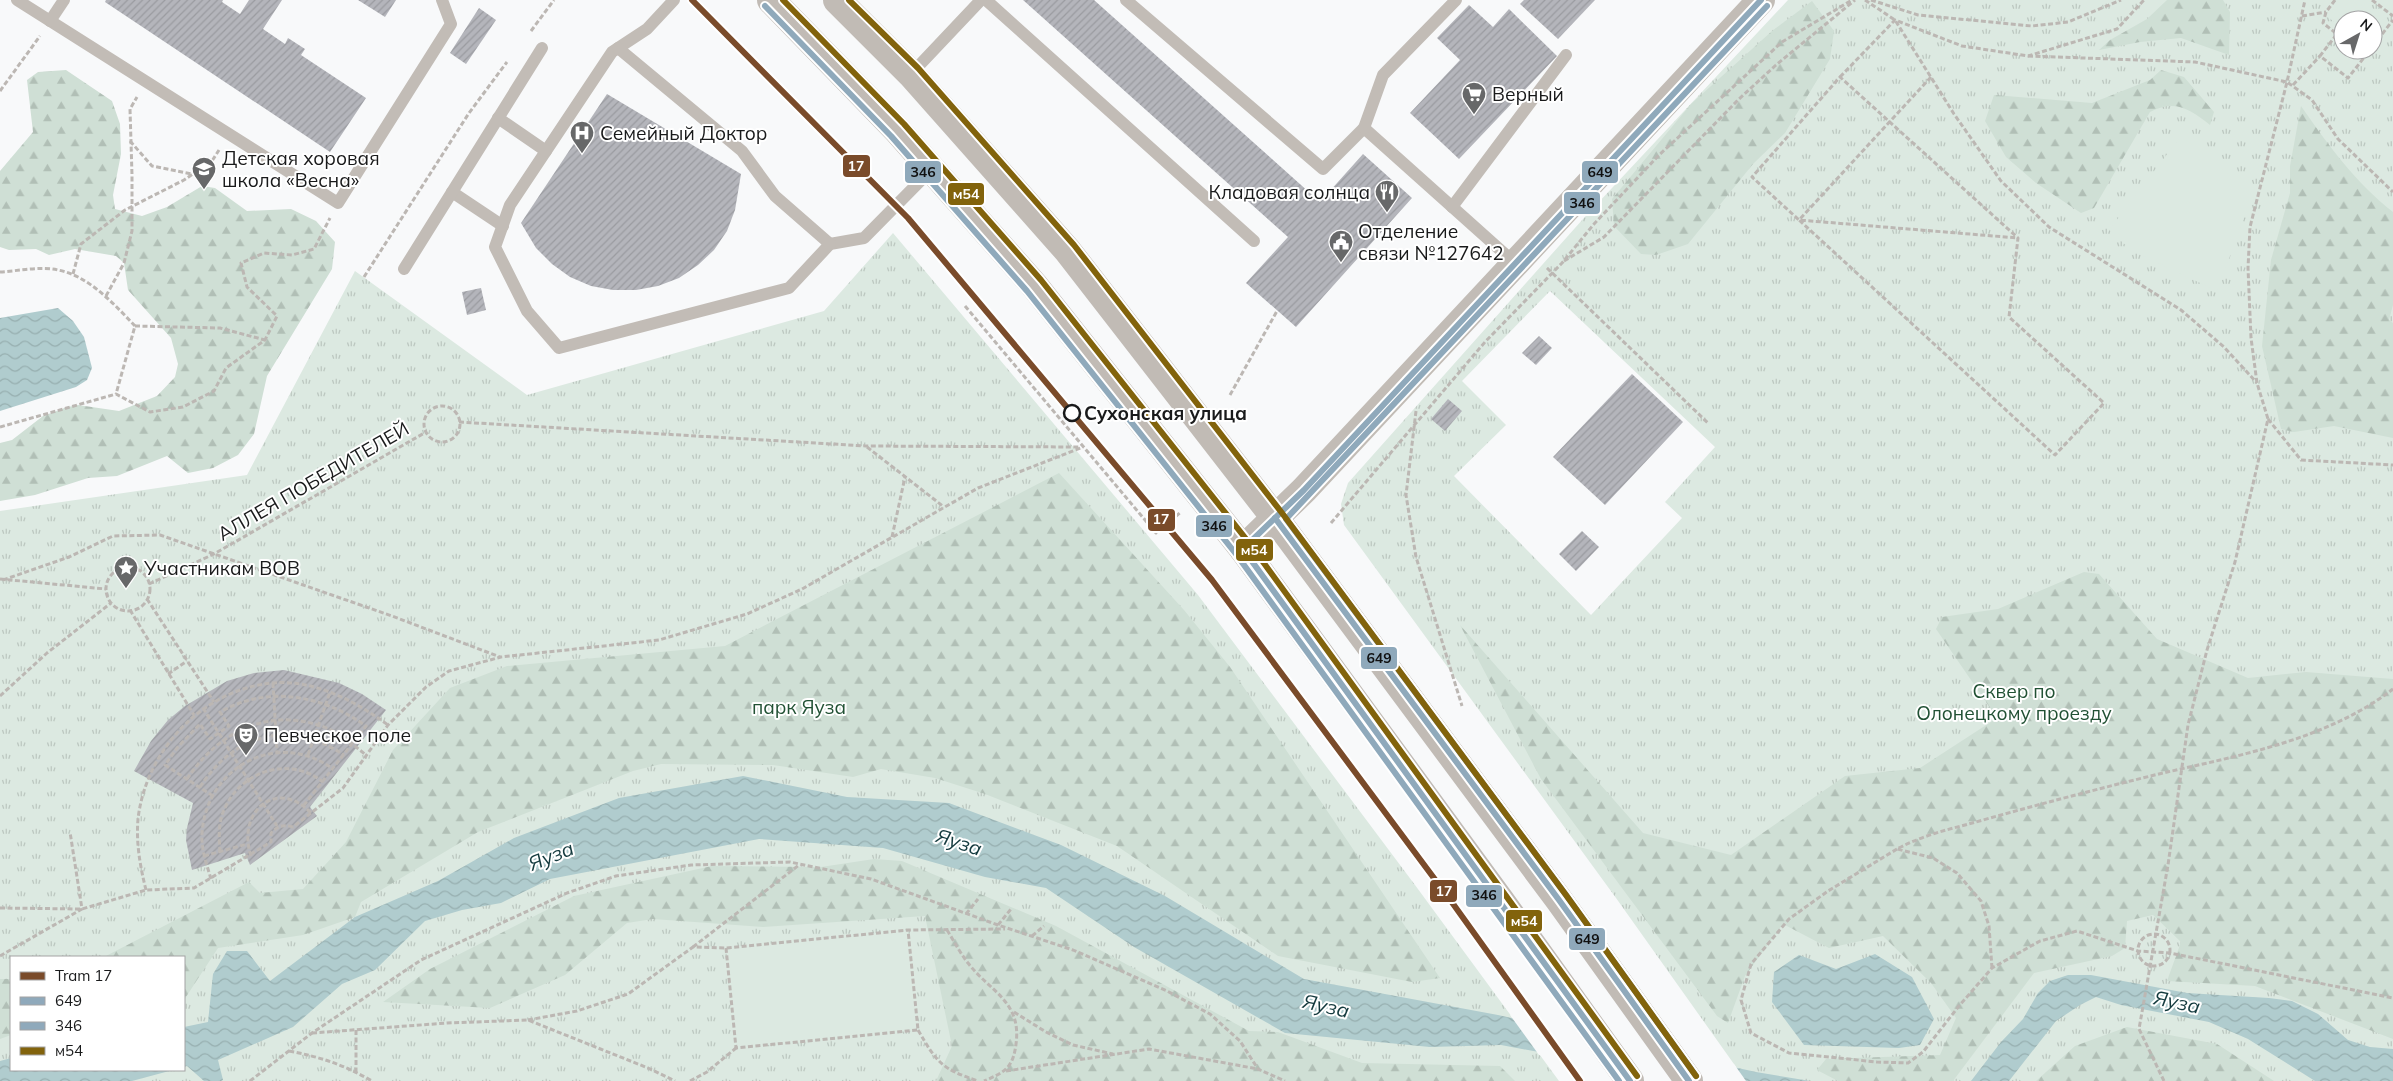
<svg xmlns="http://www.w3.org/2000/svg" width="2393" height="1081" font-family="Mulish,sans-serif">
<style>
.grass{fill:url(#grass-tufts);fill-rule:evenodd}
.forest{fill:url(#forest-firs)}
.garden{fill:#dce9e1}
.water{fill:url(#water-waves)}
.pier{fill:#f8f9fa}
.building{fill:url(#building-hatch)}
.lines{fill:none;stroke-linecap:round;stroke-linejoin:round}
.path{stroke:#bcb7b3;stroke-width:3;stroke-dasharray:5 2.5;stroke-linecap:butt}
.service{stroke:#c2bcb6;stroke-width:12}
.tertiary{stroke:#c2bcb6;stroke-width:28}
.secondary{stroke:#c1bbb5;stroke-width:28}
.bus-1-casing{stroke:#fff;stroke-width:10}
.bus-2-casing{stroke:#fff;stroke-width:10}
.bus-3-casing{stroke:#fff;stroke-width:10}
.bus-1{stroke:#8fa9bb;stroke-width:6}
.bus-2{stroke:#8fa9bb;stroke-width:6}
.bus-3{stroke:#82630c;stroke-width:6}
.tram-1-casing{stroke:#fff;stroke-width:10}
.tram-1{stroke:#7a4b2a;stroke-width:6}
.stop-dot{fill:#fff;stroke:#191a1b;stroke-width:2.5}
.labels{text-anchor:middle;stroke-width:4;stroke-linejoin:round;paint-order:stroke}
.poi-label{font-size:19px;fill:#191a1b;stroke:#fff;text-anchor:start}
.stop-label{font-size:19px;font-weight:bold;fill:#191a1b;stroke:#fff;text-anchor:start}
.street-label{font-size:19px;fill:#191a1b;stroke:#fff}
.park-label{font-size:19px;fill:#215134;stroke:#fff}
.water-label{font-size:20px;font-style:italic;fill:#143a3e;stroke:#fff}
.line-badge{stroke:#fff;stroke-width:2}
.badge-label{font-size:14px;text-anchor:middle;font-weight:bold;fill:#fff}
.pale-badge-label{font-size:14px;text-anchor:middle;font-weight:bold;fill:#111}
</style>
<defs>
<pattern id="grass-tufts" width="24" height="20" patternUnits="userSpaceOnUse" patternTransform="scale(1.25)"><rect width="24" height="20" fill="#dce9e1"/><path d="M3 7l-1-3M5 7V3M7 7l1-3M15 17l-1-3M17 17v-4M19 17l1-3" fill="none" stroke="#bcc7c0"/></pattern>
<pattern id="forest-firs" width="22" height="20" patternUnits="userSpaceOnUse" patternTransform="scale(1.25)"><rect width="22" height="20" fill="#cfdfd5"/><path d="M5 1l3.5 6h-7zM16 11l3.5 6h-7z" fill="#b1bfb6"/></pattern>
<pattern id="water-waves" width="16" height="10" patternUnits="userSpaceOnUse" patternTransform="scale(1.25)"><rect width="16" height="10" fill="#b0ccce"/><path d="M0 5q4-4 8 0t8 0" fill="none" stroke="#97afb0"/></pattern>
<pattern id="building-hatch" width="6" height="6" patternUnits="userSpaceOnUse" patternTransform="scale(1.25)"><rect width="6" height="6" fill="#b4b5bb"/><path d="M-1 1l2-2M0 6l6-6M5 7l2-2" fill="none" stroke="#9a9ba0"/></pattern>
</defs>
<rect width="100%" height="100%" fill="#f8f9fa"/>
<g class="grass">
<path d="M1788,0h605v1081h-647l-130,-183 -272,-373 -3,-21 7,-21 235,-264zM2343,20h30v30h-30zM1550,291l165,156 -50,55 17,16 -91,97 -137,-139 52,-51 -44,-44z"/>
<path d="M893,233l305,362 217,290 144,196h-1559v-570l247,-36 108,-204 172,124 297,-84zM11,957h173v113h-173z"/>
</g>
<g class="forest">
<polygon points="2167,0 2223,0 2230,12 2229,55 2181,38 2140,42 2099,50 2110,40 2147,19"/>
<polygon points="1812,1 1834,31 1830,59 1785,133 1753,164 1688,244 1656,255 1641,254 1614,226 1612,199 1691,104 1772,31"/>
<polygon points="66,70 112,101 120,124 121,154 113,195 115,209 142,216 167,207 202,186 215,188 247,211 291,209 316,221 335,242 332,269 267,376 254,434 238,455 213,468 188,473 167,456 117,476 88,478 35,495 0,501 0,443 12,440 43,416 68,407 78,405 119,411 157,396 175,377 178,364 171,338 128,290 124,263 116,256 75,249 49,255 36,249 9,250 0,247 0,171 33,132 27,80 38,72"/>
<path d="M2161,70l23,7 30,35 -4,13c-20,-16 -35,-26 -60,-13l-56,96 -13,5 -45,-30 -30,-26 -21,-36 9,-26 98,8 58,-23z"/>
<path d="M2301,106c27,39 55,77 92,106v93l-4,15 4,3v115l-59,-12 -40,6 -13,-3 -19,-83 9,-86 19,-67v-27z"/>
<polygon points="1059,473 1184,610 1230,667 1440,978 1412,982 1278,956 1117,846 985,794 935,778 881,769 853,777 773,765 661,764 633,771 478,832 361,902 355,917 303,935 218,948 184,1000 184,957 104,957 249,882 260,893 303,889 346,842 393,750 450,688 507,666 725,646"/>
<polygon points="2084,572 2099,574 2157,639 2248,678 2306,672 2393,679 2393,1039 2255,986 2167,981 2181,942 2153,915 2127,921 2125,948 2112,956 2034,973 1953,1081 1838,1081 1817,1070 1826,1059 1940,1055 1956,1018 1931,983 1883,936 1829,948 1783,924 1745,976 1728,1023 1717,1016 1541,779 1460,625 1643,833 1731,855 1845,776 1920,768 1997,718 1936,629 1942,617 1998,609"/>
<polygon points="874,859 902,861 1056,926 1249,1031 1278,1032 1362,1063 1500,1066 1515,1081 936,1081 952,1046 925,916 763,927 653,919 627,923 565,975 490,1008 383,1002 430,969 574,896 712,866 821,867"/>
<polygon points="0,979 11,979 11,1035 0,1039"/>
<polygon points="2127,1027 2217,1044 2274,1081 2036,1081 2075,1046"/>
</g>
<g class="garden">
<polygon points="2341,0 2362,0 2388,20 2373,39 2373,20 2343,20 2343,29 2328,17"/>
<polygon points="2343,35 2343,50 2364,50 2348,71 2328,55"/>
<polygon points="2181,136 2253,194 2217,291 2131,250 2109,230"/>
<polygon points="908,930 918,1030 736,1048 726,948"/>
</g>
<g class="water">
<polygon points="58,308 73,321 84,337 92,368 87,380 76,387 0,411 0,318"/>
<polygon points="743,776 847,797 949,803 1061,845 1165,896 1304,979 1498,1015 1756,1072 1810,1081 1695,1081 1501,1045 1430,1047 1285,1033 1134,947 1046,888 985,877 883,848 759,839 550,879 501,903 462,910 425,921 375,970 342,984 293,1027 218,1060 223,1080 221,1081 204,1081 187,1066 184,1067 184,1027 208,1022 213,974 227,951 247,951 270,981 355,917 438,881 514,838 619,798"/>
<polygon points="1875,954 1912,977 1934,1019 1920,1045 1899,1048 1804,1045 1772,1002 1774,972 1799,955 1836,969"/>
<polygon points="2068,975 2091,975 2187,993 2269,998 2292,1001 2318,1014 2348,1040 2370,1047 2393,1049 2393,1081 2315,1081 2248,1039 2209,1022 2121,1005 2096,997 2080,1005 2056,1021 2009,1081 1971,1081 2001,1042 2023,1019 2038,993 2050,981"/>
<polygon points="11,1058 11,1070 173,1070 132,1081 0,1081 0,1061"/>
</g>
<polygon class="pier" points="1510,1015 1734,1064 1746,1081 1681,1081 1539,1055"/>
<g class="building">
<polygon points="106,0 223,0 222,2 240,14 249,0 282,0 263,29 285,44 288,38 305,49 301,55 366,98 330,152 105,2"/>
<polygon points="358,0 396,0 385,17"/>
<polygon points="1023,0 1094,0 1320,202 1363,154 1412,198 1296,327 1246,283 1288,237"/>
<polygon points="1524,0 1595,0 1558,39 1520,4"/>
<polygon points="1469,5 1493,27 1509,9 1557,56 1459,159 1410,113 1460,60 1437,38"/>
<polygon points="479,8 496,20 466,64 450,53"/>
<polygon points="607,94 741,174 735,210 727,231 714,250 698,265 679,278 658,286 636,290 613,290 591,286 570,277 552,264 536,248 521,223"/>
<polygon points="481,288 486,310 467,315 462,292"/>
<polygon points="1539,336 1552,348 1536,365 1522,353"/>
<polygon points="1632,374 1683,422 1605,505 1553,457"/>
<polygon points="1448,399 1462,411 1445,431 1431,419"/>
<polygon points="1582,531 1599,547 1576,571 1559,554"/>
<polygon points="284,670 339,683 362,694 386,710 310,807 317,816 250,865 245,853 192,870 186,840 187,828 193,803 134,771 151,741 168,720 185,706 227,681 254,673"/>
</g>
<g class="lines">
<g class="path">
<polyline points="1865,0 1895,20 1954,114 2001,181 2049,227 2181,310 2224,347 2257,383"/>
<polyline points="1871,0 1918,15 2032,26 2068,22 2121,0"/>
<polyline points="2335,0 2326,12 2323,23 2337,34 2320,56 2348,78 2370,50"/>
<polyline points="2372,0 2393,16"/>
<polyline points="2302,16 2326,12"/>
<polyline points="531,31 554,0"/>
<polyline points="2373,46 2393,20"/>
<polyline points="2028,56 2195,62 2287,82 2312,100 2338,139 2393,192"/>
<polyline points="1840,77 1895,20 1962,46 2028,56 2117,29 2144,0"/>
<polyline points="1931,77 1799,220 2055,455 2104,403 2009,317 2018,238 1840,77 1752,177 1799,220 2018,238"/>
<polyline points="2293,85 2320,56"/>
<polyline points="0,91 40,36"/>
<polyline points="130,141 152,166 192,174"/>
<polyline points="1564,261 1604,237 1739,99 1776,65 1855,0"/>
<polyline points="1547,268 1709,424"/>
<path d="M0,272c18,-1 41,-6 58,-2 31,6 56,34 77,56l-19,68"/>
<polyline points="73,274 81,244 125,210 184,180 212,161 219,150"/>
<polyline points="364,277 469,113 507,62"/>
<polyline points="106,296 124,263 132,231 132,175 130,109 137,97"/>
<polyline points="965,306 1156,533 1181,512"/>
<polyline points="135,326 220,328 265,340"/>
<polyline points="1230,395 1277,311"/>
<circle cx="442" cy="424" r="18"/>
<polyline points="1416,411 1406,495 1416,557 1462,706"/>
<polyline points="2268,419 2301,460 2393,465"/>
<polyline points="459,422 866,446 1080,447"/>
<polyline points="0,427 116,394 150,412 183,407 214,391 226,368 265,340 277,316 247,287 241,263 264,253 292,255 314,249 330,218"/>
<polyline points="867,447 944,507"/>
<polyline points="1331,523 1485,342 1562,263 1594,224 1659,155 1782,42 1852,0"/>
<polyline points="892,537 905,477"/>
<circle cx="128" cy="589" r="22"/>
<polyline points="0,579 106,589"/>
<polyline points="3,580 69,557 113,536 160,535 392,616 500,657"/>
<polyline points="149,584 214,554 426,432"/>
<polyline points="147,599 214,702"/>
<polyline points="130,610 194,715"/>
<polyline points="168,674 187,661"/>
<polyline points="273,683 277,752"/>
<polyline points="0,696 47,653 111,603"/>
<polyline points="203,708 277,826"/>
<polyline points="308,755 330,692"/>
<path d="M187,779c29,-44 77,-71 131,-54 18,5 33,18 48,30"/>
<path d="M200,787c35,-54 90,-68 144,-32"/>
<path d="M213,796l-48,-31 12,-17 23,-24 10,15 19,-13 -9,-14c48,-27 102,-17 146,14l-62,79"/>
<polyline points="1897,849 1828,891 1789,919 1751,964 1741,1000 1751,1033 1789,1053 1877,1062 1908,1063 1923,1052 1959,1006 1992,968 2040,941 2077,931 2138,951 2170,953 2393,998"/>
<path d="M220,852c-1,-14 -2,-29 4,-42 16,-39 65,-55 99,-28"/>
<polyline points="204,856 247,844"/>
<path d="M251,856c-15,-44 26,-79 60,-43"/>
<path d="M211,879c-4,-14 -10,-29 -9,-45 4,-68 76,-105 131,-65"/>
<path d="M146,890c-6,-24 -10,-47 -8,-71 8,-69 64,-129 134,-136 42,-4 83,18 116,42"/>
<path d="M0,908l82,1 64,-19 48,-2 77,-46v-9c7,-7 12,-9 22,-6l50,-39 45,-63 38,-38 23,-16 52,-14 158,-17 88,-26 55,-25 176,-101 105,-41"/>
<polyline points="966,914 978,899"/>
<polyline points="998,925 1011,909"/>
<path d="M947,930c7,11 13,23 21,33 21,28 54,38 48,81 -3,24 -11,28 -32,37"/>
<circle cx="2154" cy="950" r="16"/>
<polyline points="1032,936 1044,926"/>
<polyline points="693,947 799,865"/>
<polyline points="726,948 736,1048 918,1030 908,930"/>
<polyline points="0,956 82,909 70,832"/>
<path d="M1992,968l-3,-42 -8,-25 -24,-28 -24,-15 -36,-9c32,-17 60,-21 93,-31 58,-16 115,-31 173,-45 79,-18 165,-34 230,-84"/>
<polyline points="1014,1012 1046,1032 1073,1045 1113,1054"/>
<polyline points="528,1020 577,1011 628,994 693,947 726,948 908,930 1005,929"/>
<polyline points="356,1030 356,1072"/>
<path d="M918,1030c19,33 24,39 60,51"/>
<polyline points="312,1033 447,1023 528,1020 648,1068 675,1081"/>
<path d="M289,1051c32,6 55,14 83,30"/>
<polyline points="1006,1071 1149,1049 1258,1069"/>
<polyline points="250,1081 312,1033 421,960 567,893 616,876 691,865 790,862 871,879 998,925 1073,950 1167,991 1210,1014 1240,1041 1258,1069 1285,1081"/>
<polyline points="690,1081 707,1072 736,1048"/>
<polyline points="2164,1081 2139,1029 2168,865 2188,725 2207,650 2235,562 2268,419 2257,383 2251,338 2248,268 2250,227 2287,82 2305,0"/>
</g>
<g class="service">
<polyline points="17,0 338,203 451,24 442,0"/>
<polyline points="674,0 647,29 612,52 510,205 495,247 527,311 559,348 789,288 830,244 864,238 932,169"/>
<polyline points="986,0 1254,241"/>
<polyline points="1126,0 1323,169 1364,128 1516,264"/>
<polyline points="50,21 64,0"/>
<polyline points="618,48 742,151 775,196 830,244"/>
<polyline points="911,74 981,0"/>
<polyline points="498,118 546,151"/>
<polyline points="1364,128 1383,75 1456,0"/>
<polyline points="452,192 503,226"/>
<polyline points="1452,207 1566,55"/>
<polyline points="404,269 542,48"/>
</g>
<polyline class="tertiary" points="1243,549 1304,490 1761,0"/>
<g class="secondary">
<polyline points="771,0 897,130 1034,285 1243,549 1501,901 1630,1081"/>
<polyline points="837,0 911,74 1067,250 1275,518 1559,900 1689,1081"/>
</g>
<defs>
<g id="bus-1">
<polyline points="1275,518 1559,900 1689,1081"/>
<polyline points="1630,1081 1243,549 1304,490 1761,0"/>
</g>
<g id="bus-2">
<polyline points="765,6 891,136 1027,291 1236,554 1619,1081"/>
<polyline points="1696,1076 1566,895 1286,519 1767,6"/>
</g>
<g id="bus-3">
<polyline points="783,0 904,124 1041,280 1250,544 1637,1076"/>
<polyline points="849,0 918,68 1074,245 1282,513 1566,895 1696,1076"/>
</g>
</defs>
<use href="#bus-1" class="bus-1-casing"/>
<use href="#bus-2" class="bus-2-casing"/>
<use href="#bus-3" class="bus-3-casing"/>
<use href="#bus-1" class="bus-1"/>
<use href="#bus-2" class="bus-2"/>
<use href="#bus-3" class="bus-3"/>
<defs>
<polyline id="tram-1" points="692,0 908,218 1212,580 1451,901 1580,1081"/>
</defs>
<use href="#tram-1" class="tram-1-casing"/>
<use href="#tram-1" class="tram-1"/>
</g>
<defs>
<symbol id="supermarket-pin" viewBox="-11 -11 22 30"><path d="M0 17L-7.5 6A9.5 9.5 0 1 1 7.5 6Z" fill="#676869" stroke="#fff"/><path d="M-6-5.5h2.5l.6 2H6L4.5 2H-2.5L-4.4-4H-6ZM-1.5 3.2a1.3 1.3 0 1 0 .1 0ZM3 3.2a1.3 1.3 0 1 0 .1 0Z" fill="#fff"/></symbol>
<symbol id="hospital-pin" viewBox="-11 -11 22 30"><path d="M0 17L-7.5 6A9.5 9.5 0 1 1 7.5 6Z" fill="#676869" stroke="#fff"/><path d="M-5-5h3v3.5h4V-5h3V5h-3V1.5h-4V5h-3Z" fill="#fff"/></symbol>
<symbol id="school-pin" viewBox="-11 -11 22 30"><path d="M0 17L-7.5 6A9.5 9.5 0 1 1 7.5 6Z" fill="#676869" stroke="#fff"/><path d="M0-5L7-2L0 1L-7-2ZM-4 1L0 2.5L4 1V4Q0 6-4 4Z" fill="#fff"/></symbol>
<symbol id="restaurant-pin" viewBox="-11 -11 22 30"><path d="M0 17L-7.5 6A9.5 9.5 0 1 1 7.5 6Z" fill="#676869" stroke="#fff"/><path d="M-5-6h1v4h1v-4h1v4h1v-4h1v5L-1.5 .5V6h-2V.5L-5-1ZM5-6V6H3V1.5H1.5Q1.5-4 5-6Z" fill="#fff"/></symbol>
<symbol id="civic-pin" viewBox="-11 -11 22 30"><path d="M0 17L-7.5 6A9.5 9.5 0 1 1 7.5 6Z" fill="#676869" stroke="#fff"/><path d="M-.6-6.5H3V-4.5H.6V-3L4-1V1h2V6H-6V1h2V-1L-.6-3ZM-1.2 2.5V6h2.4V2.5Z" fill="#fff"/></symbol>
<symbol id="sight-pin" viewBox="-11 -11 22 30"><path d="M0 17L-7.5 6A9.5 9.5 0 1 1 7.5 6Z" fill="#676869" stroke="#fff"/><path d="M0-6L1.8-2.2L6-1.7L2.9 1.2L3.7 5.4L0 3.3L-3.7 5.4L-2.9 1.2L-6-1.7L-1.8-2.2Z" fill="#fff"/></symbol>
<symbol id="theatre-pin" viewBox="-11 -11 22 30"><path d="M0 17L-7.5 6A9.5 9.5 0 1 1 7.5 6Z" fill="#676869" stroke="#fff"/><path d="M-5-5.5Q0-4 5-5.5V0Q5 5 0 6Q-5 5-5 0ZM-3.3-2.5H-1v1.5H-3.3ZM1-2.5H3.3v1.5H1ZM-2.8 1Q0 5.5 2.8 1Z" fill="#fff"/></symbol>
</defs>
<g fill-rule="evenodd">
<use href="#supermarket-pin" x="1460" y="80" width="28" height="38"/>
<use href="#hospital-pin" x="568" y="119" width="28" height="38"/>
<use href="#school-pin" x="190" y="155" width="28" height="38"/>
<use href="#restaurant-pin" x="1373" y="178" width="28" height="38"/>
<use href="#civic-pin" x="1327" y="228" width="28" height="38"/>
<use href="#sight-pin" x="112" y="554" width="28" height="38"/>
<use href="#theatre-pin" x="232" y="721" width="28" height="38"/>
</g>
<circle class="stop-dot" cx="1072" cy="413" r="8"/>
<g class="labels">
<g class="poi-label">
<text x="1492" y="101">Верный</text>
<text x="600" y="140">Семейный Доктор</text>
<text x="222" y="165">Детская хоровая<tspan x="222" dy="22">школа «Весна»</tspan></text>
<text x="1370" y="199" text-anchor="end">Кладовая солнца</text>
<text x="1358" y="238">Отделение<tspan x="1358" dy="22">связи №127642</tspan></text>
<text x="144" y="575">Участникам ВОВ</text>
<text x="264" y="742">Певческое поле</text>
</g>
<g class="stop-label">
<text x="1084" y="420">Сухонская улица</text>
</g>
<g class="street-label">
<text transform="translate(313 481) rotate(-30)" y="7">АЛЛЕЯ ПОБЕДИТЕЛЕЙ</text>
</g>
<g class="park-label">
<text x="2014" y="698">Сквер по<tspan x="2014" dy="22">Олонецкому проезду</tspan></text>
<text x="799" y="714">парк Яуза</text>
</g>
<g class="water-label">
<text transform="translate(959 842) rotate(18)" y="7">Яуза</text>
<text transform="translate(551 856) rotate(-22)" y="7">Яуза</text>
<text transform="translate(2177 1002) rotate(12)" y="7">Яуза</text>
<text transform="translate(1326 1006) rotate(13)" y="7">Яуза</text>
</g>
</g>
<g class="line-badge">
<rect x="842" y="154" width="29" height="24" rx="5" fill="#7a4b2a"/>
<rect x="904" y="160" width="38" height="24" rx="5" fill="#8fa9bb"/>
<rect x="1581" y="160" width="38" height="24" rx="5" fill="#8fa9bb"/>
<rect x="947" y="182" width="38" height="24" rx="5" fill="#82630c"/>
<rect x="1563" y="191" width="38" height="24" rx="5" fill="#8fa9bb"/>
<rect x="1147" y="508" width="29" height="24" rx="5" fill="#7a4b2a"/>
<rect x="1195" y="514" width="38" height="24" rx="5" fill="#8fa9bb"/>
<rect x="1235" y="538" width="39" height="24" rx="5" fill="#82630c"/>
<rect x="1360" y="646" width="38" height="24" rx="5" fill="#8fa9bb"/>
<rect x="1429" y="879" width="29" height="24" rx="5" fill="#7a4b2a"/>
<rect x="1465" y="884" width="38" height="24" rx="5" fill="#8fa9bb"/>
<rect x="1505" y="909" width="38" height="24" rx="5" fill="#82630c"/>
<rect x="1568" y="927" width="38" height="24" rx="5" fill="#8fa9bb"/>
</g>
<g class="badge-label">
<text x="856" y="171">17</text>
<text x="966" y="199">м54</text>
<text x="1161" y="524">17</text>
<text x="1254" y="555">м54</text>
<text x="1444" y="896">17</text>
<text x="1524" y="926">м54</text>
</g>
<g class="pale-badge-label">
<text x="923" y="177">346</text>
<text x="1600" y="177">649</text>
<text x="1582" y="208">346</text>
<text x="1214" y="531">346</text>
<text x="1379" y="663">649</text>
<text x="1484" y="900">346</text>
<text x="1587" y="944">649</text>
</g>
<rect x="10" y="956" width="175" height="115" fill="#ffffff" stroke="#a3a3a4"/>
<rect x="20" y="972" width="25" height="8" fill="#7a4b2a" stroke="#a3a3a4"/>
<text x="55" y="981" font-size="15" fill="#191a1b">Tram 17</text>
<rect x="20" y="997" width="25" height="8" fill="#8fa9bb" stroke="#a3a3a4"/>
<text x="55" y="1006" font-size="15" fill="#191a1b">649</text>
<rect x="20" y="1022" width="25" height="8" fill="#8fa9bb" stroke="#a3a3a4"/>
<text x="55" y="1031" font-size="15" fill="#191a1b">346</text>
<rect x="20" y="1047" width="25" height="8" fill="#82630c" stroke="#a3a3a4"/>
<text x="55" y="1056" font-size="15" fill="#191a1b">м54</text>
<g transform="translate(2358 35) rotate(39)"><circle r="24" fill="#ffffff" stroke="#a3a3a4"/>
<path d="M0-4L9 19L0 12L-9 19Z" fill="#676869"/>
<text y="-8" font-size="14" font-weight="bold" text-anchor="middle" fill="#191a1b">N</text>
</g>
</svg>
